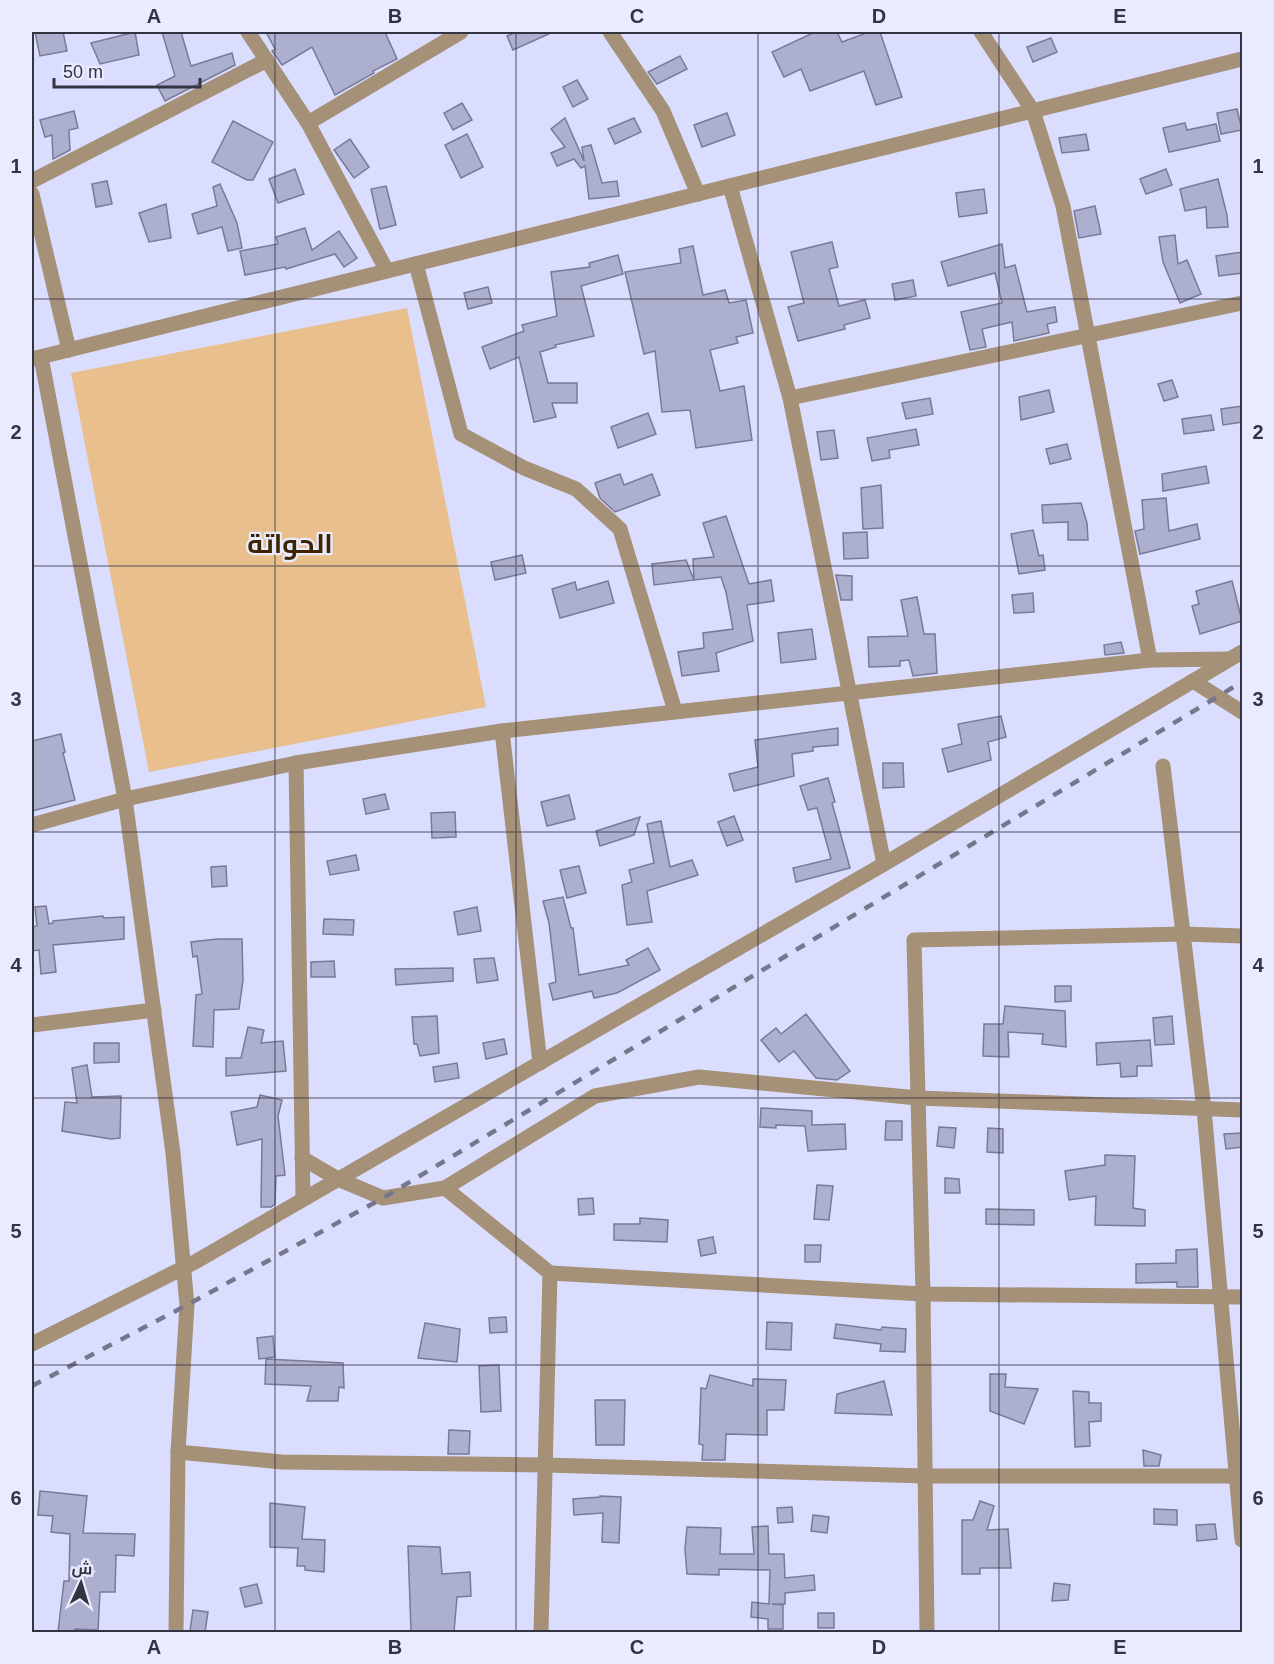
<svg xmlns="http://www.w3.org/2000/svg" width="1274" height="1664" font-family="Arial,Cairo,sans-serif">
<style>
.pitch{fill:#e9bf8d}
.building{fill:#adafce;stroke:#787a97;stroke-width:1.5}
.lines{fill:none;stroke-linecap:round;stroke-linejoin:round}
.minor{stroke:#a59078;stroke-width:15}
.rail{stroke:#75778c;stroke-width:4.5;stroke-dasharray:10 10;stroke-linecap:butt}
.grid{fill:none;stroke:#333441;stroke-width:1.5;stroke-opacity:0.55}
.labels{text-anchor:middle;stroke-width:4.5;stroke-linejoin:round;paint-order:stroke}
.town-label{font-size:27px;font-weight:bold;fill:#3d2502;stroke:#eaebff}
.neatline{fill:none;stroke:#333441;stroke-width:2}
.grid-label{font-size:20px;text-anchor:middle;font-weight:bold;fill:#333441}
</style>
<rect width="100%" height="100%" fill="#daddfd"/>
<polygon class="pitch" points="407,308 486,707 149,772 71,373"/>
<g class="building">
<polygon points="35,32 63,32 67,51 40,56"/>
<polygon points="135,32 139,55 100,64 91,43"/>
<polygon points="162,32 181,32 191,66 232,53 235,65 165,101 157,85 175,76"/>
<polygon points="266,32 385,32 397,59 373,71 374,73 335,95 312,47 282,65 272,51 275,49"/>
<polygon points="516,32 553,32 513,50 507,36"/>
<polygon points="815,32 837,32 842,42 869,32 880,32 902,97 876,105 864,71 810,91 801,69 784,77 772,52"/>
<polygon points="1051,38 1057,52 1033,62 1027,47"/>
<polygon points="680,56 687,69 657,84 648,72"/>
<polygon points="577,80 588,99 573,107 563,87"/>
<polygon points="462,103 472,120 453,130 444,113"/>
<polygon points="1237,109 1242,130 1221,134 1217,113"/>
<polygon points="74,111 78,128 69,130 70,150 53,159 52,135 45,137 40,120"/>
<polygon points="727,113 735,135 702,147 694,125"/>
<polygon points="565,118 584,161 582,147 591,145 602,183 617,181 619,196 589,199 585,166 581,168 574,159 557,166 551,153 565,147 551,129"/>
<polygon points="634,118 641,132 615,144 608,129"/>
<polygon points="233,121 273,142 253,180 247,180 212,162"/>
<polygon points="1185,123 1187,130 1216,124 1220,141 1169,152 1163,128"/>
<polygon points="467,134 483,167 461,178 445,145"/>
<polygon points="1086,134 1089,150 1062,153 1059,138"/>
<polygon points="350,139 369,167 354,178 334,150"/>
<polygon points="295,169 304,194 278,203 269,179"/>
<polygon points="1166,169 1172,185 1146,194 1140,179"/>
<polygon points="1218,179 1227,215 1228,227 1207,228 1206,207 1185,211 1180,189"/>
<polygon points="107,181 112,204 96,207 92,184"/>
<polygon points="220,184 237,223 242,248 228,251 222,227 198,234 192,214 217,206 213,187"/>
<polygon points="386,186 396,225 380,229 371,189"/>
<polygon points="984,189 987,213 959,217 956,193"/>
<polygon points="166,204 171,238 149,242 139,213"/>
<polygon points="1095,206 1101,234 1079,238 1074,211"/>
<polygon points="305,228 312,250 339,231 357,258 344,267 335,254 286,269 285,267 245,275 240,251 278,244 276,237"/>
<polygon points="1175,235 1178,264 1187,260 1201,294 1180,303 1163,262 1159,237"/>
<polygon points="832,242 838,267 829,269 839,306 865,300 870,318 844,325 845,329 798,341 788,307 804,303 791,252"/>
<polygon points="1002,244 1005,268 1015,265 1027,312 1055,307 1057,322 1047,324 1049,333 1014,341 1012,322 982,329 986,347 970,350 961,312 1002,303 995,273 948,286 941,262"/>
<polygon points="693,246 703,295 725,290 729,303 746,300 753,333 736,337 738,343 710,350 720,391 744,386 752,440 696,448 690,410 662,412 655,351 644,354 625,272 681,263 679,249"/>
<polygon points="1242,252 1242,273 1219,276 1216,256"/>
<polygon points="618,255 623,274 581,286 594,336 555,345 556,347 540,352 548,383 577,383 577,403 552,403 556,417 534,422 519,357 490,369 482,347 524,331 522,325 557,316 551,272 590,267 589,263"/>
<polygon points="913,280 916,296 895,300 892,284"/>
<polygon points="488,287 492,303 468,309 464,293"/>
<polygon points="1172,380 1178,397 1164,401 1158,384"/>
<polygon points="1049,390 1054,412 1021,420 1019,397"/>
<polygon points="930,398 933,414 906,419 902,403"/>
<polygon points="1242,406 1242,422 1223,425 1221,409"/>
<polygon points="648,413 656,434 618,448 611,427"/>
<polygon points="1211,415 1214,430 1184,434 1182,419"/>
<polygon points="916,429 919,445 889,450 890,458 872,461 867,438"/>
<polygon points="834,430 838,458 821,460 817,432"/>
<polygon points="1067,444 1071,459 1050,464 1046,449"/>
<polygon points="1206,466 1209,483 1163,491 1162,474"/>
<polygon points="620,474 624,485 652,474 660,495 615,512 600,498 595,483"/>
<polygon points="881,485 883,528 863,529 861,488"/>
<polygon points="1166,498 1169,531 1197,524 1200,539 1140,554 1135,531 1144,529 1142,500"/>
<polygon points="1081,503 1087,523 1088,540 1068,540 1068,522 1043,523 1042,505"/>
<polygon points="726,516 749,584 771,580 774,601 747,605 753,641 716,653 719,671 682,676 678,652 704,648 703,633 733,629 726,592 721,577 694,580 693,559 714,557 703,523"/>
<polygon points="1033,530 1039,556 1043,555 1045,570 1019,574 1011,534"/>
<polygon points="867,532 868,558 844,559 843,533"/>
<polygon points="522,555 526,573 495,580 491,562"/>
<polygon points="686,560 694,580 654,585 652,564"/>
<polygon points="836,575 852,576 852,600 841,600"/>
<polygon points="608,581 614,603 560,618 552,589 575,582 577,590"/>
<polygon points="1232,581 1242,621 1200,634 1192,606 1199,604 1196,591"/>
<polygon points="1033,593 1034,612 1014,613 1012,595"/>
<polygon points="917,597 924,634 935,634 937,673 913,676 909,660 900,661 900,666 869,667 868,637 908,636 901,600"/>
<polygon points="812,629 816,659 781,663 778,633"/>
<polygon points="1121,642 1124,653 1105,655 1104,645"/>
<polygon points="1001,716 1006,737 988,742 991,760 948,772 942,749 962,744 958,724"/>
<polygon points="838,728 838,745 813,747 813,751 792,754 794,776 734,791 729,774 758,767 755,740"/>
<polygon points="61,734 65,752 63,753 75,800 32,811 32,741"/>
<polygon points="883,763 903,763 904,787 883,788"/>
<polygon points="828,778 835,802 832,803 850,868 796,882 793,868 831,859 817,808 808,810 800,786"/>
<polygon points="385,794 389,809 366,814 363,799"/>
<polygon points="569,795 575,819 547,826 541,802"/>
<polygon points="455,812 456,837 432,838 431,813"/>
<polygon points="734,816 743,840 727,846 718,822"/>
<polygon points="640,817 634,835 600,846 596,831"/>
<polygon points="661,821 670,867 692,860 698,875 647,891 652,922 627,925 622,885 632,882 629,870 654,863 647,824"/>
<polygon points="356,855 359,870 330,875 327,861"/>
<polygon points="226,866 227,886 212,887 211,867"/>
<polygon points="579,866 586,893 567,898 560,870"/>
<polygon points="563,897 571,928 573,928 579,975 629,965 626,960 648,948 660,970 617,993 594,998 592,991 553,1000 549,984 556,982 549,923 543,901"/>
<polygon points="46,906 49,924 53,923 53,921 103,916 104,918 124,917 124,939 53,945 56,972 41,974 39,950 32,951 32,927 37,926 35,907"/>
<polygon points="477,907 481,931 458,935 454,912"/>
<polygon points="324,919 354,920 353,935 323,934"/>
<polygon points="217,939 242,939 243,980 239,1009 214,1010 213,1047 193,1046 196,995 202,994 197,956 193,957 191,942"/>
<polygon points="494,958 498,980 477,983 474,959"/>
<polygon points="334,961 335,977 311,977 311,962"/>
<polygon points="453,968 453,981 396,985 395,969"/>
<polygon points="1055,986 1071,986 1071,1001 1055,1002"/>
<polygon points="1005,1006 1065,1011 1066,1047 1042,1044 1043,1034 1008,1032 1009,1057 983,1056 984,1024 1003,1024"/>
<polygon points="806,1014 850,1071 837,1080 816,1078 794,1051 779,1062 761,1040 776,1028 781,1034"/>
<polygon points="437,1016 439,1053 420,1056 417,1044 414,1044 412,1017"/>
<polygon points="1172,1016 1174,1044 1155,1045 1153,1018"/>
<polygon points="248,1027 264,1030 261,1043 283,1041 286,1071 226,1076 226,1058 241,1058"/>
<polygon points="504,1039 507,1054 486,1059 483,1043"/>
<polygon points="1150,1040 1152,1066 1137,1066 1137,1076 1121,1077 1120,1063 1097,1065 1096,1043"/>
<polygon points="94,1043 119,1043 119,1062 94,1063"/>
<polygon points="457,1063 459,1078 435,1082 433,1067"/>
<polygon points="87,1065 92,1097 121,1096 120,1138 111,1139 62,1131 65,1102 77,1103 72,1068"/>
<polygon points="260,1095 282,1100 278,1116 285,1175 276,1176 275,1204 271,1207 261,1207 262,1139 237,1145 231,1112 257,1107"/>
<polygon points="761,1108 812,1111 812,1125 845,1124 846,1149 808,1151 805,1126 776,1125 776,1128 760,1127"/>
<polygon points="886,1121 902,1121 902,1140 885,1140"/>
<polygon points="939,1127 956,1128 954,1148 937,1146"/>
<polygon points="988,1128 1003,1129 1003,1153 987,1152"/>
<polygon points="1242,1133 1242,1147 1226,1149 1224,1134"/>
<polygon points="1105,1155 1135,1156 1133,1208 1145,1210 1145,1226 1095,1225 1096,1196 1069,1200 1065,1171 1105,1165"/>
<polygon points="945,1178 959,1179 960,1193 945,1193"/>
<polygon points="817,1185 833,1186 829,1220 814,1219"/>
<polygon points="593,1198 594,1214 579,1215 578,1199"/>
<polygon points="986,1209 1034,1210 1034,1225 986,1224"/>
<polygon points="640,1218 668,1220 667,1242 614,1240 614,1224 640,1224"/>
<polygon points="713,1237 716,1253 701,1256 698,1240"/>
<polygon points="805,1245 821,1245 820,1262 805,1262"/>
<polygon points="1197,1249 1198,1287 1177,1287 1177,1282 1136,1283 1136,1264 1176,1263 1176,1250"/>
<polygon points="506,1317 507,1332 490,1333 489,1318"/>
<polygon points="767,1322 792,1323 791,1350 766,1349"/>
<polygon points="425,1323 460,1329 457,1362 418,1358"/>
<polygon points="836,1324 881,1330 882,1327 906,1329 905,1352 880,1351 881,1344 834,1338"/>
<polygon points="273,1336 275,1357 259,1359 257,1338"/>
<polygon points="266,1359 343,1363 344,1388 339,1387 338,1401 307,1401 311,1386 265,1384"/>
<polygon points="499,1365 501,1411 481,1412 479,1366"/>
<polygon points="990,1374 1006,1374 1005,1387 1038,1389 1024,1424 990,1411"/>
<polygon points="710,1375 753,1386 753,1379 786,1380 784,1410 767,1410 767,1435 726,1434 725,1460 702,1460 703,1445 699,1444 701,1388 706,1389"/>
<polygon points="884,1381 892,1415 835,1413 837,1394"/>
<polygon points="1073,1391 1089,1392 1089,1403 1101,1403 1101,1421 1089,1422 1090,1446 1075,1447"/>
<polygon points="595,1400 625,1400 624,1445 596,1445"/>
<polygon points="449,1430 470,1431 469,1454 448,1454"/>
<polygon points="1143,1450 1161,1455 1159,1466 1144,1466"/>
<polygon points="40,1491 87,1496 83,1533 135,1534 134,1556 116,1555 115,1592 100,1592 98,1630 75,1629 74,1632 58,1632 64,1581 69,1581 70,1534 51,1532 53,1516 38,1515"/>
<polygon points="600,1496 621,1497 619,1543 602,1542 603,1513 574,1515 573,1499 600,1497"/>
<polygon points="980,1501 994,1506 987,1530 1008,1529 1011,1568 980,1568 980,1574 962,1574 962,1520 973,1520"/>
<polygon points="270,1503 305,1507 302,1539 325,1540 324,1572 305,1570 305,1566 297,1566 298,1548 270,1547"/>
<polygon points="792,1507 793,1522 778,1523 777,1508"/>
<polygon points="1154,1509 1177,1510 1177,1525 1154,1524"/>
<polygon points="813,1515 829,1517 827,1533 811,1531"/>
<polygon points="1215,1524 1217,1539 1197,1541 1196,1525"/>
<polygon points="768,1526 769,1554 784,1554 785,1578 814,1575 815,1590 785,1593 785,1604 772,1604 783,1605 783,1629 768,1629 768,1619 751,1617 752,1602 769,1604 770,1570 719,1569 719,1575 687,1574 685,1549 687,1527 721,1528 720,1554 754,1554 752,1527"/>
<polygon points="408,1546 440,1547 442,1574 470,1572 471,1596 457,1597 454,1632 411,1631"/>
<polygon points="1054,1583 1070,1585 1068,1600 1052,1601"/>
<polygon points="257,1584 262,1603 245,1607 240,1588"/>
<polygon points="193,1610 208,1612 205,1632 190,1631"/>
<rect x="818" y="1613" width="16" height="15"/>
</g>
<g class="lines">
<g class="minor">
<polyline points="248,32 308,123 387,271"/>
<polyline points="610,32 663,111 698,194"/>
<polyline points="981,32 1033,111 1063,206 1150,660"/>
<polyline points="308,123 461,32"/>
<polyline points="32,181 267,60"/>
<polyline points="730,186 790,398 884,864"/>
<polyline points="32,194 69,350"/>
<polyline points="416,264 461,434 524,468 576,489 620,529 675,711"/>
<polyline points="41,357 125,799 173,1153 187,1305 178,1452 176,1632"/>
<polyline points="32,359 1242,59"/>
<polyline points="790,398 1242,303"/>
<polyline points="1193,681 1242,712"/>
<polyline points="502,731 540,1063"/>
<polyline points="296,763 303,1199"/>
<polyline points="1163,766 1204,1109 1242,1540"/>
<polyline points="32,825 125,799 296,763 502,731 1150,660 1230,659"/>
<polyline points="32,1025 154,1010"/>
<polyline points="302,1158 338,1179 383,1198 445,1188 550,1273 541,1632"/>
<polyline points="445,1188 595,1096 699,1077 918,1098 1242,1110"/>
<polyline points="550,1273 923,1294 1242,1297"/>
<polyline points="32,1344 195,1262 884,864 1242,652"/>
<polyline points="178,1452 282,1462 545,1465 925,1476 1242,1476"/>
<polyline points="927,1632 923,1294 914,940 1184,934 1242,936"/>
</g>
<polyline class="rail" points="32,1386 187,1305 383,1198 1242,682"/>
</g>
<path class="grid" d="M275,32v1600M516,32v1600M758,32v1600M999,32v1600M32,299h1210M32,566h1210M32,832h1210M32,1098h1210M32,1365h1210"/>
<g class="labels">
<g class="town-label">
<text x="290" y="553">الحواتة</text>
</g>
</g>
<rect width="1274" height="1664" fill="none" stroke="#eaebff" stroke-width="66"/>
<g transform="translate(81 1583) rotate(4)" stroke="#eaebff" stroke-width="4.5" paint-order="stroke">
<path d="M0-4.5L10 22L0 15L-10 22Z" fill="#333441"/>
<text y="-9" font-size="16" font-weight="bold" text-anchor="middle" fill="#333441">ش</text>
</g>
<path d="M54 78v9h146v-9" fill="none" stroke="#333441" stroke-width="3"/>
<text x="63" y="78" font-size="18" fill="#333441" stroke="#eaebff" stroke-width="4.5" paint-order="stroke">50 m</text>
<rect x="33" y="33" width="1208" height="1598" class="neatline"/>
<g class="grid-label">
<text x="154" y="23">A</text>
<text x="395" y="23">B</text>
<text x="637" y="23">C</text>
<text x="879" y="23">D</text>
<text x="1120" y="23">E</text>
<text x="16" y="173">1</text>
<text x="1258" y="173">1</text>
<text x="16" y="439">2</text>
<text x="1258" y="439">2</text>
<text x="16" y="706">3</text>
<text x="1258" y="706">3</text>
<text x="16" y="972">4</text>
<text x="1258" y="972">4</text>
<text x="16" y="1238">5</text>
<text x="1258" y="1238">5</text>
<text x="16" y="1505">6</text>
<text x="1258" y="1505">6</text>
<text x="154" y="1654">A</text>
<text x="395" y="1654">B</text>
<text x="637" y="1654">C</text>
<text x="879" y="1654">D</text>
<text x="1120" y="1654">E</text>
</g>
</svg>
